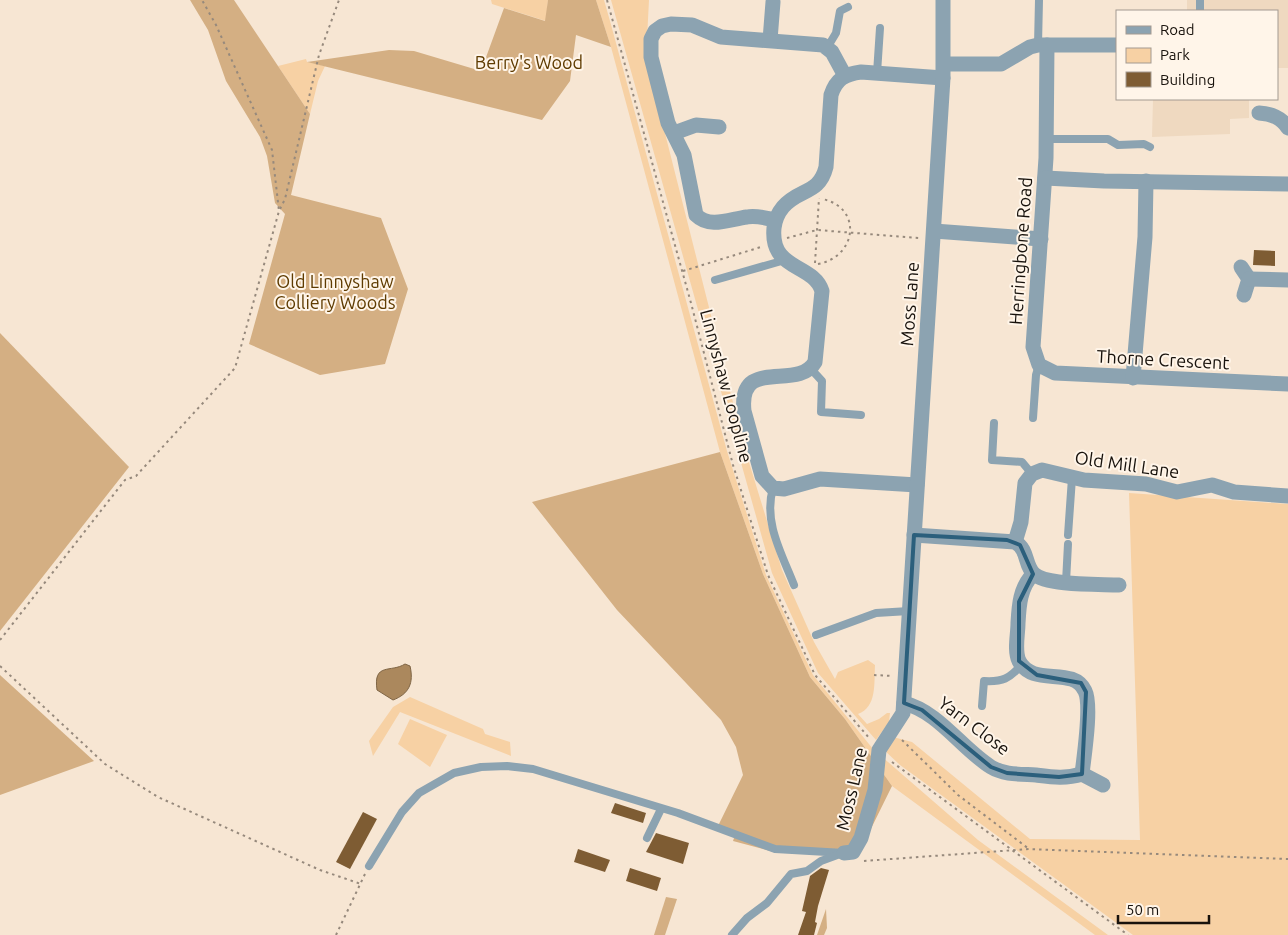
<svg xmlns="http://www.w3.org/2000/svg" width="1288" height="935" font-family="Ubuntu,sans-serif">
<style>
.built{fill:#efd9c0}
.green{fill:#f7d1a4}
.forest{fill:#d4af83}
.water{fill:#ab885d;stroke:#7f6545}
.building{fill:#7e5c33}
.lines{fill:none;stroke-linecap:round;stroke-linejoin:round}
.path{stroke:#96897c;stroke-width:2;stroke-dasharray:2.5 4;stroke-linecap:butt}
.lane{stroke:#8ca3b1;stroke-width:8}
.street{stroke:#8ca3b1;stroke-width:15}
.marked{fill:none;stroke:#2b5f7c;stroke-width:4;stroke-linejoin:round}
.labels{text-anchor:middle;stroke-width:4;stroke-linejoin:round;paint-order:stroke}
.park-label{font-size:18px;fill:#5f3b01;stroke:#fff5e9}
.street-label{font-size:18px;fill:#18120c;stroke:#fff5e9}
</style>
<rect width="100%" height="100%" fill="#f7e6d3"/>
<g class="built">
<polygon points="1187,0 1288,0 1288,68 1277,68 1277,11 1187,11"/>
<polygon points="1153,99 1249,99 1249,118 1230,119 1230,134 1152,137"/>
</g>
<g class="green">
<polygon points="491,0 548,0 546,21 492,4"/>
<polygon points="596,0 604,0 610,21 727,451 766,575 813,675 873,749 978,840 1108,935 1095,935 892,786 845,719 810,677 763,574 720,452 611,47"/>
<path d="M611,0h38l-3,58 98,388 38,124 32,72 21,37 3,-7 30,-12 7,5c-1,19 2,42 -17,49l9,10 12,-5 8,-6h3l-1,9 -13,18 -58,-67 -46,-100z"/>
<polygon points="306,59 307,62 325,66 318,81 310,114 278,66"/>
<polygon points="1129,493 1288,504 1288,935 1133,935 900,765 884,750 893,737 912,742 1030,839 1140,840"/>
<polygon points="410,697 483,729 485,734 510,742 511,756 400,712 373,756 369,741 393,707"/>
<polygon points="410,719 447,735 430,767 398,744"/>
</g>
<g class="forest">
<polygon points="190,0 234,0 310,114 291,195 381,218 408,289 385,364 320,375 249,344 285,214 275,203 267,156 260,137 226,81 208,30"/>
<polygon points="548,0 596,0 611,47 576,35 570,81 542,120 307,62 389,50 414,51 481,71 504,8 545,21"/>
<polygon points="0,333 129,467 0,631"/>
<polygon points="720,452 763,574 810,677 845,719 892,786 858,855 774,852 733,841 736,832 718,826 743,775 736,747 721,720 617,610 532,502"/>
<polygon points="0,675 94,761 0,795"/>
<polygon points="666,897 677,899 665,935 654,935"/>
<polygon points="826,909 827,928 824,935 817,935"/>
</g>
<path class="water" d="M405,664l5,2c4,17 -1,28 -17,34l-16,-10c-4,-28 14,-17 28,-26z"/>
<g class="building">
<polygon points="1254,250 1275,251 1275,266 1253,265"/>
<polygon points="615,803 646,813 643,823 611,813"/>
<polygon points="363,812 377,819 350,869 336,862"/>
<polygon points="656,833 689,843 683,864 646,852"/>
<polygon points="578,849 610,860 605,872 574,862"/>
<polygon points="630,868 661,878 657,891 626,881"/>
<polygon points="821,868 829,870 818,906 815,922 817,923 814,935 798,935 806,912 802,911 810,876"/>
</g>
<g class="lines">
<g class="path">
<polyline points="607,0 691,303 733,465 768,575 815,675 870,739"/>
<polyline points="280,209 285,199 319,55 339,0"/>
<polyline points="787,238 817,230 919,238"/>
<polyline points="815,263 819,198"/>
<path d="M818,264c39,-7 45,-57 4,-65"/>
<polyline points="683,271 761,247"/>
<polyline points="0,640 125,480 136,476 235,368 279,211 272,150 216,25 202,0"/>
<polyline points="0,666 105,764 158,797 320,870 361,884"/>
<polyline points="874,675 892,676"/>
<polyline points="902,740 958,795 1029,849"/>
<polyline points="892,762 1128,935"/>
<polyline points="864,861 1029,849 1288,859"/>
<polyline points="336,935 365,874"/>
</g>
<g class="lane">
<polyline points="1200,0 1200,11"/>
<polyline points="1038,45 1039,0"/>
<polyline points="827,48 836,33 840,11 848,7"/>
<polyline points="877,73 880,28"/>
<polyline points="1046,139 1108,139 1118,145 1144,144 1150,147"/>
<polyline points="715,280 785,260"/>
<polyline points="811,369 822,381 821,412 861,415"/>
<polyline points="1033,418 1036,375 1039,365"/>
<polyline points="994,423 992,460 1022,462 1032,474"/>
<path d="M773,488c-10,34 9,66 21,97"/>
<polyline points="1068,535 1072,478"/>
<polyline points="1066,582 1068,544"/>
<polyline points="816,635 876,613 909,611"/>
<path d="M982,706l2,-25c18,1 26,-2 38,-17"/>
<polyline points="647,838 661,809"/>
<polyline points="369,866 402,812 419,793 454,773 481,767 507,766 533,769 678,813 775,849 844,853"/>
<polyline points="732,935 747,918 767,903 791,874 807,871 821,861 840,854"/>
</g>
<g class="street">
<polyline points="770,40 773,2"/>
<polyline points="1047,45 1046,158 1033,347 1039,365 1055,373 1288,384"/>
<polyline points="944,64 1001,64 1030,47 1038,45 1117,45"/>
<path d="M1259,113c12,1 22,4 29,15"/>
<polyline points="674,133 696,125 719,127"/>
<polyline points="1045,178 1104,181 1288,184"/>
<path d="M775,220c-9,-2 -19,-5 -28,-3 -17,2 -37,12 -51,-2l-12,-60 -16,-32 -17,-66v-18l4,-8 7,-5 9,-2 21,1 29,12 102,8 9,7 13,24"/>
<polyline points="934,231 1041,239"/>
<polyline points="1241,267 1249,279 1244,295"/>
<polyline points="1249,279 1288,280"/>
<polyline points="1133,378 1145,237 1146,181"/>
<path d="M917,485l-97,-6 -36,10 -11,-1 -11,-12 -18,-65c-6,-56 54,-19 71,-49l7,-71c-9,-28 -52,-20 -48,-63 1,-8 4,-15 9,-21 16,-19 36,-12 43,-40l5,-72c5,-16 14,-21 30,-23l82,6"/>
<path d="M914,535l101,7c14,8 9,23 19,32 13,12 66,10 85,11"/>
<polyline points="1015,542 1021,522 1025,483 1032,474 1042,470 1084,480 1146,484 1177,492 1212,485 1234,492 1288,496"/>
<path d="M1033,574c-13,14 -14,31 -15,49 0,12 -4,27 1,38 14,27 54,4 66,30 7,14 -1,65 -3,83"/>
<path d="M904,703c35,9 57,45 87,64 13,8 30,7 45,8 16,2 30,4 46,-1l21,11"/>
<polyline points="844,853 853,852 861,838 875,790 879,750 903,713 943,78 943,0"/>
</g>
</g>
<path class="marked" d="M914,535l93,5 13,5 13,29 -14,28v59l18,14 44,8 5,9 -4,82 -23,3 -52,-4 -16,-6 -69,-57 -18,-7z"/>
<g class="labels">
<g class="park-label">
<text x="529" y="69">Berry's Wood</text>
<text x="335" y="288">Old Linnyshaw<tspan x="335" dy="21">Colliery Woods</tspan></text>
</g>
<g class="street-label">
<text transform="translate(1021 251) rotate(-86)" y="6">Herringbone Road</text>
<text transform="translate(910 304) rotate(-86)" y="6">Moss Lane</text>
<text transform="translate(1163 360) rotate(3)" y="6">Thorne Crescent</text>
<text transform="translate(726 386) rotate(75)" y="6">Linnyshaw Loopline</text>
<text transform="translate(1127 465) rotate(8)" y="6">Old Mill Lane</text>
<text transform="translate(974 726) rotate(37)" y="6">Yarn Close</text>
<text transform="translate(852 789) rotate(-77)" y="6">Moss Lane</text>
</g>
</g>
<rect x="1116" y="10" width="162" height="90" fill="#fff5e9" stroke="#a39a91"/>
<rect x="1126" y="26" width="25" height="8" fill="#8ca3b1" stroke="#a39a91"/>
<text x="1160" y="35" font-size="15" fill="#18120c">Road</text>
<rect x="1126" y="48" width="25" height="15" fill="#f7d1a4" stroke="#a39a91"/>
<text x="1160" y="60" font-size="15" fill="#18120c">Park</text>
<rect x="1126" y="72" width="25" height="15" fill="#7e5c33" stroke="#a39a91"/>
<text x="1160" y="85" font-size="15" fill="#18120c">Building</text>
<path d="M1118 915v8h91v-8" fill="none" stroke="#18120c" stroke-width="2.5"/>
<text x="1126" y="915" font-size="15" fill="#18120c" stroke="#fff5e9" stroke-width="4" paint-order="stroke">50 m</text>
</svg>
